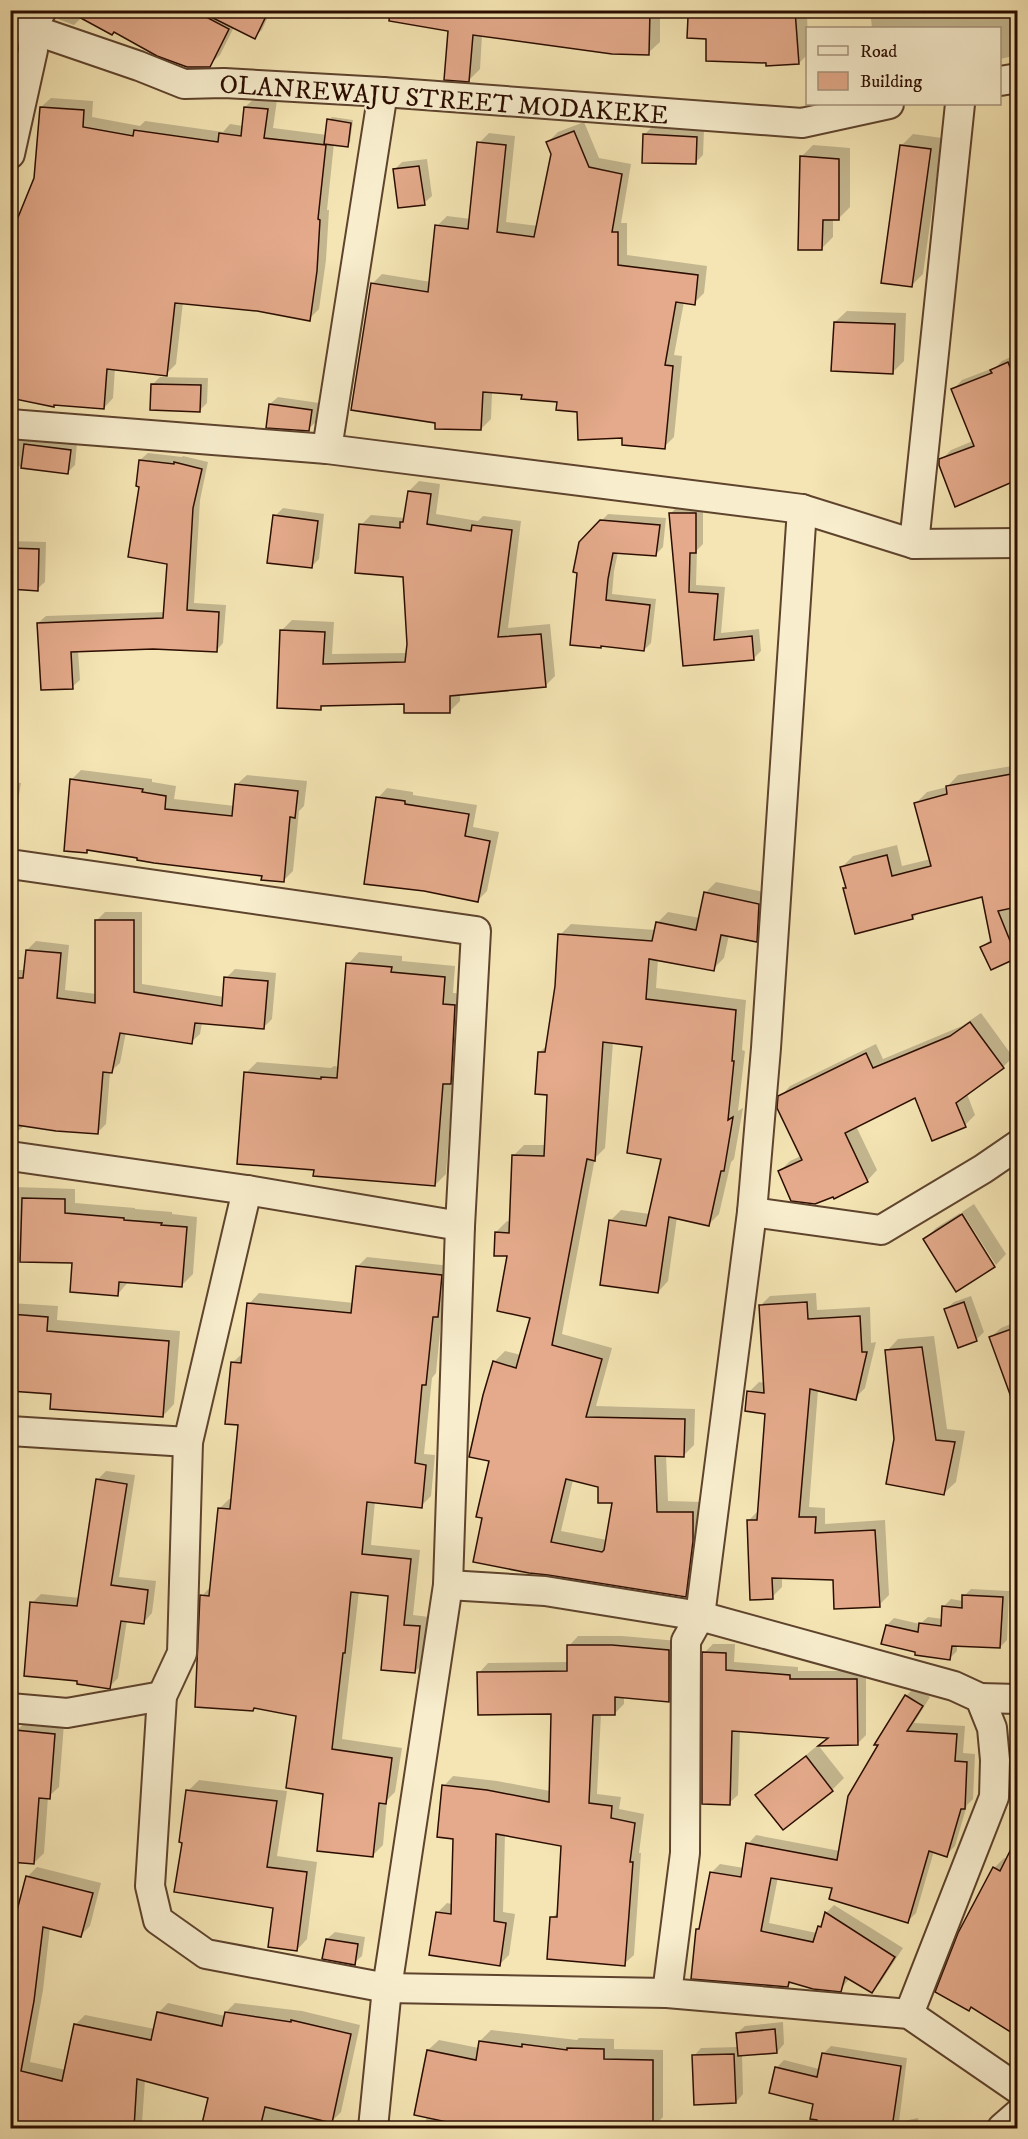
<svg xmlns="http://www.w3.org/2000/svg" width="1028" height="2139" font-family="'IM FELL DW Pica',serif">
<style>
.shadow{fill:#0003;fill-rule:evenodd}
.building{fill:#e4aa8b;stroke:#2b0d00;stroke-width:1.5;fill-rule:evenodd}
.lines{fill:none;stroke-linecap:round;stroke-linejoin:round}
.street-casing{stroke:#5e432d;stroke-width:32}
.street{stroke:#f8eece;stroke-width:28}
.labels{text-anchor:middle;stroke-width:4.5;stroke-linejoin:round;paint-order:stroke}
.street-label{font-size:26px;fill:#2b0d00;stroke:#f8eece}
</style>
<rect width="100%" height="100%" fill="#f5e5b4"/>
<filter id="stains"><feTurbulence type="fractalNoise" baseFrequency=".00333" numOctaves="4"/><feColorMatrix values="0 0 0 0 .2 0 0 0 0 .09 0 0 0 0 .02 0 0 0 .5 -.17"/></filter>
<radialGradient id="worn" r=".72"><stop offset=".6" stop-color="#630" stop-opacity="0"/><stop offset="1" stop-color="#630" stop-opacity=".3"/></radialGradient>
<g class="shadow">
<polygon points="62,10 271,10 262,30 254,37 234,27 220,55 209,65 114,31 82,17 74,25 58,19"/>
<polygon points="309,10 357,10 350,19 308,16"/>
<polygon points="410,10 660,10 660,42 648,53 482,35 480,69 469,80 450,30"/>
<polygon points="690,10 807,10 808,54 799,63 768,62 708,37 689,37"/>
<polygon points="870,10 1018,10 1018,55 1000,59 1000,28 872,28"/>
<polygon points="51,98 93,101 92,117 140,126 145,121 223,132 230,124 243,126 245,107 255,98 277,100 273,128 327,135 329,120 332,117 353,120 350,142 347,145 334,143 327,210 329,210 326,260 319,309 309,319 257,310 183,302 176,364 166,374 115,368 113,398 104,408 10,258 10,227 16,227 36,179 41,107"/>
<polygon points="584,122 599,158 631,164 621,223 627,223 627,255 707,266 704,293 694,303 684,302 674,355 682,356 674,437 664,447 624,436 559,400 523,394 492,392 491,419 481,429 437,422 372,284 382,274 431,282 437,226 447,216 471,219 479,143 489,133 515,136 506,222 538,226 552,154 548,142 558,132"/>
<polygon points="652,127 704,129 703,155 695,163 644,135"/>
<polygon points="913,134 942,138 923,274 912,285 902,145"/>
<polygon points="813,145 850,148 850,207 838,219 833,219 833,237 822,248 801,157"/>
<polygon points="427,159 432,196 424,203 394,170 402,162"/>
<polygon points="847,311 906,313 904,361 893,372 835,322"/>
<polygon points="1017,354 1018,478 956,505 941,460 951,450 973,441 953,390 962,380 996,367 1002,361"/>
<polygon points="160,377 208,378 207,403 200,410 152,385"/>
<polygon points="278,397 319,403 316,422 308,429 270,404"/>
<polygon points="10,433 77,443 75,465 67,473 10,465"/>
<polygon points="148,453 182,457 183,456 208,462 200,500 194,603 226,605 223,643 216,651 153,647 78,650 80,680 72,687 38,623 46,616 165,612 168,563 140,486 140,460"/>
<polygon points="419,481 440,484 436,514 478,521 483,516 521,521 508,628 550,624 555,676 545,686 460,694 460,701 450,711 406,702 325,704 320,708 282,630 292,620 334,622 332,654 407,653 405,576 361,525 371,515 405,518 409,491"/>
<polygon points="678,506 703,506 703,544 697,550 696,585 725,587 721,633 759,629 761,651 753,659 684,665 670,514"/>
<polygon points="283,508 324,514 319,559 311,567 275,516"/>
<polygon points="608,514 666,518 663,547 656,554 618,552 614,571 612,594 656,599 651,643 644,650 603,645 601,647 580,543"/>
<polygon points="10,541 46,542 45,582 37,589 10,588"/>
<polygon points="1018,765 1018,906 1011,907 1018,922 1018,957 991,968 982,948 992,938 983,895 919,912 913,918 845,889 847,886 842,867 853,856 897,845 902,866 931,859 916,803 927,792 947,787 958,775"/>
<polygon points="81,770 152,779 152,782 176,786 174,799 235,806 236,785 247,775 307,781 304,806 299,811 293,871 283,881 263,875 139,856 89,849 87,852 71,780"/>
<polygon points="10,781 21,783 14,824 10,828"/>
<polygon points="387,788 413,792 413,795 477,805 473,827 499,832 487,891 478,900 378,798"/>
<path d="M716,882l53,11 -2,37 -11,11 -27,-6 -5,23 -11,11 -55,-10 -2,29 90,12 -4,50 3,1 -7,60 5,-3 -9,51 -3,3 -12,52 -11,11 -31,-8 -9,64 -10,11 -48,-71 11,-11 29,4 13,-56 -19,-112 -31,-4 -8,106 -10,10 -33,176 50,14 -16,58 99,3 -1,36 -11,11 -17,-1 2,46 35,1 -7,83 -11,10 -202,-78 8,-57 3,-98 11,-11 16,4 11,-39 -23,-61 -13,-23 11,-11 4,1 2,-66 11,-11h22l2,-51 -8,-42 8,-8 8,-57 4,-52 11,-11 85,6 1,-7 11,-11 32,6 5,-25zM573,1480l26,6 15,15 -7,39 -46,-9z"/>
<polygon points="105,912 142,912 142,984 224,997 226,978 235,969 276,973 272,1019 263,1028 202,1023 200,1034 191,1042 126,1032 120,1063 110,1072 106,1124 97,1133 25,1125 18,1131 10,1129 10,970 25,970 27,950 36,941 69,945 65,990 96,994 96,921"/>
<polygon points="359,952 402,956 402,961 455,966 453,993 466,994 462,1072 453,1080 446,1174 435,1185 315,1169 246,1073 257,1062 331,1068 334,1066 339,1067 348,964"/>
<polygon points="981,1013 1013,1057 1003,1067 967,1094 975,1115 965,1125 915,1096 856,1126 877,1170 867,1181 780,1171 790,1161 801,1156 780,1097 790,1086 876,1044 883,1059 962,1026"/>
<polygon points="10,1169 17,1170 14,1187 75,1189 75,1203 135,1208 135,1209 172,1212 172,1214 197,1217 193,1274 182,1285 129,1281 118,1294 74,1262 10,1260"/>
<polygon points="974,1204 1006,1254 996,1265 962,1212"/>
<polygon points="960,1213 992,1265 995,1265 956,1290 925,1239 936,1228"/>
<polygon points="367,1257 451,1266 448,1305 442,1311 436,1373 432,1378 424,1454 435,1455 431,1496 421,1506 375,1501 371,1545 420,1550 413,1615 429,1617 425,1662 415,1672 389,1595 359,1591 342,1739 402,1748 395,1792 387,1800 383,1845 373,1855 325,1793 298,1715 256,1707 253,1710 202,1596 211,1586 219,1509 229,1499 232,1499 240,1424 232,1363 243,1353 249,1304 259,1293 354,1303 357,1267"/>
<polygon points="816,1293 817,1310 870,1307 871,1343 876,1342 865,1388 855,1398 818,1390 809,1507 825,1508 825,1524 885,1520 889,1595 879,1605 834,1578 782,1576 782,1587 772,1597 748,1521 758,1511 767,1413 749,1392 759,1382 765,1383 760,1306 770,1296"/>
<polygon points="971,1296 984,1332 976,1340 946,1309 954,1302"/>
<polygon points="10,1303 58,1306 57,1320 180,1331 174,1404 163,1416 52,1392 10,1390"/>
<polygon points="1018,1321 1018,1373 1016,1369 1004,1374 990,1338 1001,1328"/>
<polygon points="934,1336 947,1429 965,1431 956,1482 944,1493 896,1439 887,1351 898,1339"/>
<polygon points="106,1471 135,1475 119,1577 156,1581 152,1613 144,1622 127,1620 118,1678 109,1687 32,1603 41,1594 80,1598 97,1480"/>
<polygon points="1018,1502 1018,1524 1016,1524"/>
<polygon points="971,1589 1009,1591 1007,1640 1000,1647 957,1644 957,1651 950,1658 917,1650 887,1625 894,1618 920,1624 928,1617 943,1619 944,1606 951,1599 963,1601 964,1596"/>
<polygon points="578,1636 622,1636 678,1641 678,1691 669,1701 624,1696 624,1704 614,1714 601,1714 597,1794 621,1797 619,1809 644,1814 639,1853 641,1853 634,1955 624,1964 552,1918 559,1911 563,1845 505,1834 503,1912 515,1914 509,1955 499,1965 437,1913 447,1903 452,1904 454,1837 444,1786 453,1776 497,1781 550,1791 553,1712 479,1673 488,1663 569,1662 569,1646"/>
<polygon points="713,1644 735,1644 734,1662 798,1667 798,1671 866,1671 866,1735 857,1744 822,1744 829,1737 740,1730 738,1795 729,1803 704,1653"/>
<polygon points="915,1687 930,1697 914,1723 965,1726 963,1753 975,1754 973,1799 967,1805 955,1846 946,1855 934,1851 916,1913 908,1921 834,1887 778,1877 769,1923 817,1933 826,1913 834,1905 903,1948 880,1983 872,1992 850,1978 840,1990 792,1982 788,1985 698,1929 702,1925 712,1872 720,1864 744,1868 748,1844 756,1835 840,1851 881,1744 877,1744 906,1696"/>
<polygon points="27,1721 64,1724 59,1787 48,1797 44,1853 34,1863 16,1731"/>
<polygon points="818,1745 844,1778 832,1790 783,1828 757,1796"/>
<polygon points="199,1780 287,1791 277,1856 317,1862 307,1939 297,1950 274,1907 183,1842 188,1791"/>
<polygon points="1018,1840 1018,1887 1011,1899 1018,1902 1018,2034 972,2006 994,1868 1004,1858 1007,1859"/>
<polygon points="37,1867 101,1883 90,1926 81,1935 50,1927 43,1990 30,2062 66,2070 75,2025 85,2015 155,2029 159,2012 168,2003 225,2016 226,2012 235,2003 302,2011 360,2025 341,2112 332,2121 324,2119 321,2128 214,2128 203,2126 210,2097 145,2080 142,2123 174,2128 10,2128 10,1940 27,1877"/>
<polygon points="335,1932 365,1937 362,1956 354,1963 327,1939"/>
<polygon points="783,2022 784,2044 777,2052 742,2054 743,2094 736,2102 694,2056 701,2048 738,2047 737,2033 745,2026"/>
<polygon points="491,2030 577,2040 579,2038 614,2039 614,2049 663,2050 663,2117 652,2128 424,2128 427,2116 428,2050 439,2040 479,2048 480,2041"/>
<polygon points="831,2046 907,2058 899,2122 918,2118 920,2128 842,2128 841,2123 814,2103 777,2067 784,2060 819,2069 823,2054"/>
</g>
<g class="building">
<polygon points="66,10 193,10 229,29 210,67 187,67 157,56 114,32 112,35"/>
<polygon points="197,10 269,10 255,39"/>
<polygon points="390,10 650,10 649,55 612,54 473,35 469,82 444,80 448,31 389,21"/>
<polygon points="701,10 795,10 799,64 766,66 766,63 706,61 706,39 687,38 688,17 701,17"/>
<polygon points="40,107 84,110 83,127 133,136 134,130 218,142 219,133 241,136 244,107 268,109 264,138 326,145 318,219 320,220 317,271 310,321 257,311 175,303 167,376 107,369 104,409 54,405 54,407 10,398 10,237 34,178"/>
<polygon points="327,119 351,123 348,147 324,144"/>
<polygon points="574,131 589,167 622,174 612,232 618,232 618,265 698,275 695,305 676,302 665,365 673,366 665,449 622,445 622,438 578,440 577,412 556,410 557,402 521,399 522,395 483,392 481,430 435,429 435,423 351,410 371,283 428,292 435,225 468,229 477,142 506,145 497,232 534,237 551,154 546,142"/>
<polygon points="643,134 697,137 696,164 642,163"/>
<polygon points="900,145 931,149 912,287 881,283"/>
<polygon points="800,156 839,159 839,220 823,220 822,250 798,250"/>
<polygon points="419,166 425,205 398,208 393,169"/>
<polygon points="834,322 895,324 893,374 831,371"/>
<polygon points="1008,362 1017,385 1017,480 955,507 939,465 939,459 974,446 951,389 992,373 990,370"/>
<polygon points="151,384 201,385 200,412 150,410"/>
<polygon points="269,404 312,410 309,431 266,428"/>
<polygon points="24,444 71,450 68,474 21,468"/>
<polygon points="139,460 174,464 174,462 202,469 193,508 187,610 219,612 217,652 153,649 71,652 73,689 41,690 37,623 163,618 167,564 128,557 139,487 136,486"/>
<polygon points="408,491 431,494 427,524 471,531 472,525 512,530 498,637 541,634 546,687 450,696 450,713 404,713 404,704 321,706 321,710 277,708 280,630 325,632 323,664 405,662 407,644 403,577 355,573 359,524 400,528 400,522 403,522"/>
<polygon points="669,513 696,513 696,553 690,553 689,592 718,594 714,640 752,636 754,660 683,666"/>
<polygon points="273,515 318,521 312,568 267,563"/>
<polygon points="600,520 660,525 656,556 613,553 608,579 606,600 650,605 644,651 601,646 601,648 570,645 577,573 573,572 579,542"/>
<polygon points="10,548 39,549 38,591 10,589"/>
<polygon points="1017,773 1017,907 998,911 1017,958 991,970 980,947 991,942 982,897 912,915 913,919 855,934 843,888 846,888 840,867 887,855 892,876 931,866 914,803 947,794 946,786"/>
<polygon points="70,779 143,789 142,792 166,796 165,809 232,816 235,784 298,791 295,818 290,817 284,882 261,880 262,876 154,863 137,860 137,858 87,850 87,853 64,851"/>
<polygon points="376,797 405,801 405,804 469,814 465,836 490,841 478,902 424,891 364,884"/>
<path d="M704,892l55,12 -2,38 -36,-7 -7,36 -65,-12 -3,40 90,11 -4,51h2l-6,59 5,-3 -9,54h-3l-12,55 -40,-9 -11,76 -58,-8 9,-65 37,6 15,-67 -34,-6 15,-106 -39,-5 -8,119 -8,-2 -35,186 50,14 -16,58 99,2 -1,38 -29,-1 2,56h36v29l-7,56 -138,-22 -19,-2 -56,-11 9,-44 -6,-1 13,-56 -20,-4 14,-62 10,-34 23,7 14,-50 -33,-7 10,-55h-13l1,-24 14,1 3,-78 32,1 3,-61 -12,-1 3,-42h7l10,-66 3,-52 94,7 4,-19 40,8zM566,1479l32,8v16h14l-8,47 -2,2 -51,-10z"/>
<polygon points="95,920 134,920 134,992 222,1006 224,977 268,981 264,1029 195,1023 192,1044 120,1033 112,1073 103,1072 98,1134 56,1131 10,1124 10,978 23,978 26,950 61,953 57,998 95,1003"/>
<polygon points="346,963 392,967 391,972 445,977 443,1004 455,1005 451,1084 443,1084 435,1186 313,1176 314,1170 237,1164 244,1072 321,1079 321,1077 337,1078"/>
<polygon points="970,1022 1004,1068 956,1103 966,1127 932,1141 915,1098 845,1133 868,1182 834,1199 833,1197 815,1204 791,1201 778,1171 802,1160 777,1108 778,1096 866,1053 873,1068 950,1036"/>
<polygon points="22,1198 65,1199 65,1213 124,1218 124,1220 162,1223 161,1225 187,1227 182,1287 119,1282 118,1296 70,1292 72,1263 20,1262"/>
<polygon points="962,1214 995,1267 956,1292 923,1239"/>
<polygon points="356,1266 442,1275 438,1317 433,1317 426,1385 422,1385 415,1463 426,1465 422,1508 367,1502 362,1554 411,1559 404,1625 420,1626 415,1673 381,1670 388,1596 351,1592 345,1653 343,1653 332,1749 392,1758 386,1804 379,1803 373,1857 317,1851 323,1794 286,1788 296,1716 254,1708 253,1711 195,1707 200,1595 209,1596 218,1508 230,1509 238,1425 225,1424 231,1362 241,1363 247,1303 351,1313"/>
<polygon points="807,1302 808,1319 860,1316 862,1352 867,1352 856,1400 810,1389 799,1517 816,1517 815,1533 875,1530 880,1607 834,1609 833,1580 772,1578 773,1599 750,1600 747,1520 757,1520 765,1414 745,1411 747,1391 764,1393 759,1305"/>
<polygon points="964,1302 977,1341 958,1348 944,1309"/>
<polygon points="10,1314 48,1317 47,1331 169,1341 163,1417 50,1409 51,1394 10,1391"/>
<polygon points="1017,1327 1017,1338 1011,1397 989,1337"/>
<polygon points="922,1347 936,1440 955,1442 944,1495 886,1484 894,1439 885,1350"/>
<polygon points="96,1479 127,1484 111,1585 148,1590 144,1624 121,1621 110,1689 77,1684 77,1681 24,1676 30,1602 77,1606"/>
<polygon points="962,1595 1003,1597 1000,1648 952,1646 950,1660 915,1655 915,1652 881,1644 886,1625 918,1632 919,1623 941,1626 942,1606 962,1608"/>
<polygon points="567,1645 612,1645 669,1650 669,1702 615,1697 615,1715 593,1715 589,1803 612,1806 611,1818 635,1823 630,1862 633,1862 625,1966 547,1959 550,1917 557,1917 561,1846 496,1834 494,1921 506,1923 500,1966 429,1955 436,1912 451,1914 453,1839 437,1837 442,1785 487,1790 549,1802 551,1714 478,1715 477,1672 567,1671"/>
<polygon points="702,1652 726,1653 726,1670 790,1675 790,1679 857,1679 858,1745 818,1746 828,1738 732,1731 730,1805 702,1804"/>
<polygon points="905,1695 923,1706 907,1731 957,1734 955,1761 967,1762 965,1809 961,1809 947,1857 929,1851 908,1923 829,1899 832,1888 771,1878 761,1931 813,1942 818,1926 821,1927 825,1912 895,1957 872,1993 845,1977 841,1992 813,1989 789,1982 788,1987 691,1979 696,1929 699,1929 710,1872 741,1877 746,1843 837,1860 848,1796 878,1745 874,1745"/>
<polygon points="15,1730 55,1734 50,1799 39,1798 34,1864 10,1862 10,1786"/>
<polygon points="806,1756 833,1791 783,1830 755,1795"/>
<polygon points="186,1790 277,1801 267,1867 307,1872 297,1951 268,1947 273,1908 174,1892 182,1843 179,1842"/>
<polygon points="1017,1837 1017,2036 971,2007 969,2011 935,1992 958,1933 993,1867 1000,1871"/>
<polygon points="26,1876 93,1893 81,1937 43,1927 34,2001 21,2071 62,2081 74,2024 151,2040 157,2012 222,2026 225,2012 291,2022 291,2020 351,2034 332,2123 265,2107 260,2128 201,2128 208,2098 137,2079 134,2128 10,2128 10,1937"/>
<polygon points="326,1939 358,1944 355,1965 322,1959"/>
<polygon points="775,2029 777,2053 738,2056 736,2033"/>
<polygon points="479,2041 522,2047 522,2044 567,2050 567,2048 604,2049 604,2059 653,2060 653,2128 466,2128 466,2126 414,2115 427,2050 476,2060"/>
<polygon points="822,2053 901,2066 892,2128 818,2128 817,2120 810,2119 813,2104 769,2093 775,2067 817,2077"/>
<polygon points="734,2054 736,2103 694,2105 692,2055"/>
</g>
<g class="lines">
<defs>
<g id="street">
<polyline points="15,10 31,29 139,66 184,84 224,83 383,92 802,123 889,104"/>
<polyline points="1000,81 1018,78"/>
<polyline points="10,154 33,50 31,29 42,10"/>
<polyline points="10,424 327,449 802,509 914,544 1018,543"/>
<polyline points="327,449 383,92"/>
<polyline points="914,544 960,104"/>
<polyline points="10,864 476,931 460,1226 448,1585 387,1988 373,2128"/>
<polyline points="10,1156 247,1190 460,1226"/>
<polyline points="247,1190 188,1442 182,1653 162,1696 150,1886 158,1920 206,1954 387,1988 667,1993 909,2014 1018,2089"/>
<polyline points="752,1212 881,1230 983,1169 1018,1145"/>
<polyline points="10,1431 188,1442"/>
<polyline points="448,1585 545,1591 700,1616 954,1686 980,1698 992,1728 995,1760 994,1797 909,2014"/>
<polyline points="980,1698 1018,1699"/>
<polyline points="10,1708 67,1713 162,1696"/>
<polyline points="667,1993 685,1853 686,1641 700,1616 752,1212 766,1048 802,509"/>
<polyline points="1002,2128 1018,2114"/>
</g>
</defs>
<use href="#street" class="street-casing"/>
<use href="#street" class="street"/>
</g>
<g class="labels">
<g class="street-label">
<text transform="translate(444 99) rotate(4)" y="9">OLANREWAJU STREET MODAKEKE</text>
</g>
</g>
<rect width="1028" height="2139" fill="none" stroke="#f5e5b4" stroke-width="36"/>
<rect x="12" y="12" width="1004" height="2115" fill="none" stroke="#2b0d00" stroke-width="3"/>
<rect x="18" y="18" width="992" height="2103" fill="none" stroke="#2b0d00" stroke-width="1.5"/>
<rect x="806" y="27" width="195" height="78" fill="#f8eece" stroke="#a6947c" stroke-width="1.5"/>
<rect x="818" y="46" width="30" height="9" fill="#f8eece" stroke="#a6947c" stroke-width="1.5"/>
<text x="860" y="57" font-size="18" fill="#2b0d00">Road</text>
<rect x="818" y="72" width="30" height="18" fill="#e4aa8b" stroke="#a6947c" stroke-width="1.5"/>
<text x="860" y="87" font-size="18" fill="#2b0d00">Building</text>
<rect width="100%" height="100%" filter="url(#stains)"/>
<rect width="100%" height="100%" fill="url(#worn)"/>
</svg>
